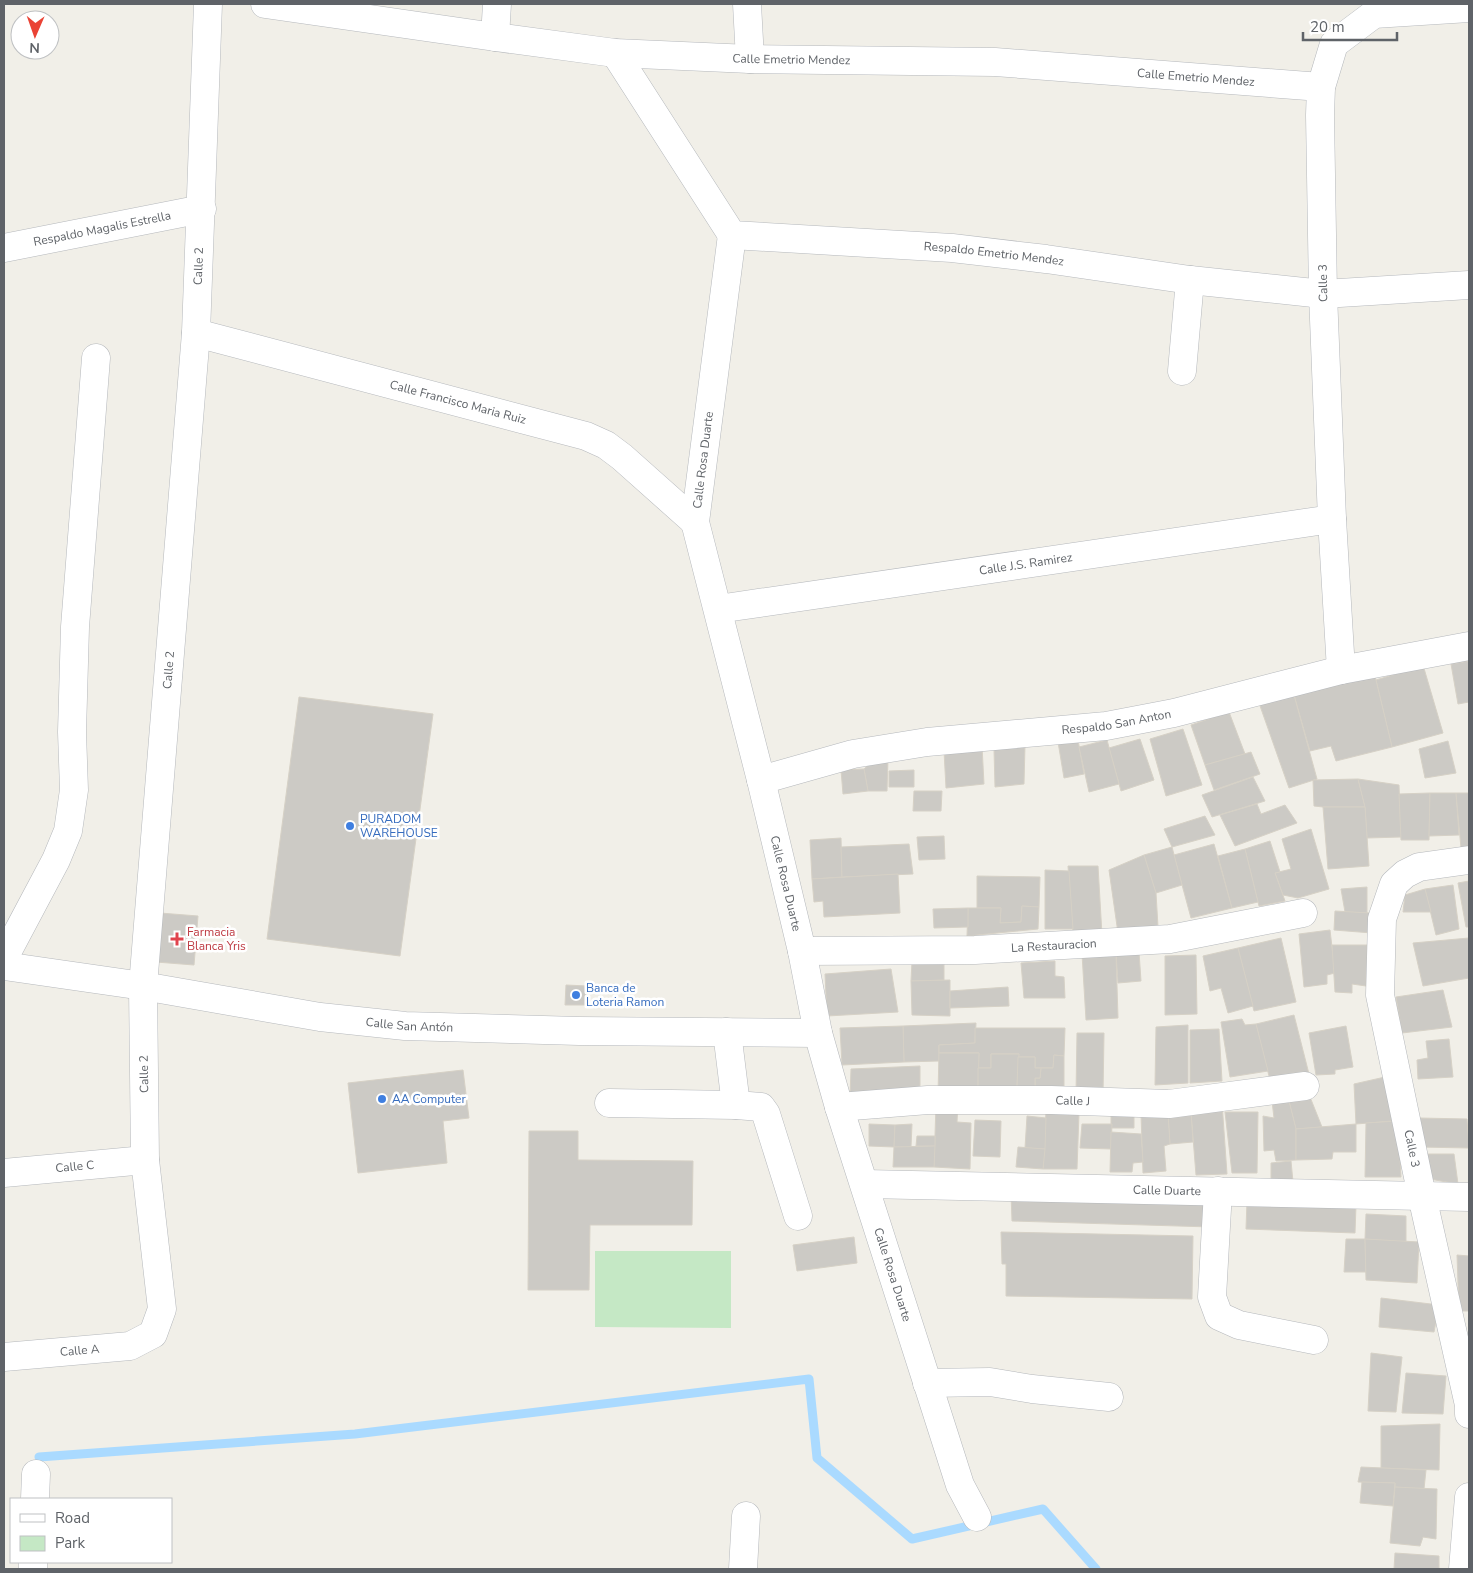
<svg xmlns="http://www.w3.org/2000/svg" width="1473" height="1573" font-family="'Nunito Sans',sans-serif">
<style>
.green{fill:#c5e8c5}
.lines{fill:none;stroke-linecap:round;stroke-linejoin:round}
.stream{stroke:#aadaff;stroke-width:9}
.building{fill:#cccac5;stroke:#d6d1c6}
.minor-casing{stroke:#b5b8bc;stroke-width:29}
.minor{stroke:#fff;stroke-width:28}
.shop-dot{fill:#3f7fe0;stroke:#fff;stroke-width:2}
.health-dot{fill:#e0444e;stroke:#fff;stroke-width:2}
.labels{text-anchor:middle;stroke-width:5;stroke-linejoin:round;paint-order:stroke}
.street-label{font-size:12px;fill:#5f6368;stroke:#fff}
.shop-label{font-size:12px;fill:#366cbe;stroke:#fff;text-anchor:start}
.health-label{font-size:12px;fill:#be3a42;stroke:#fff;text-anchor:start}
</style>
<rect width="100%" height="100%" fill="#f1efe8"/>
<polygon class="green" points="595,1251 731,1251 731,1328 595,1327"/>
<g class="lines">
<polyline class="stream" points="39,1457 355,1434 809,1379 817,1458 912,1539 1043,1509 1096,1569"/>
</g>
<g class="building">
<polygon points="1469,661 1469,702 1458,704 1451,664"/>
<polygon points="1423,665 1443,733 1392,747 1376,680 1396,674 1396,668"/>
<polygon points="1375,676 1392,747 1336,761 1331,746 1310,751 1294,695"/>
<polygon points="1294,695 1317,779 1289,788 1259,703"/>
<polygon points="299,697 433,714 400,956 267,939"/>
<polygon points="1229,712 1245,754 1205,765 1191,725"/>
<polygon points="1183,729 1202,785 1166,796 1150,739"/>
<polygon points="1140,739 1154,780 1121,791 1109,748"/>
<polygon points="1078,740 1084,774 1064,778 1058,742"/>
<polygon points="1107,740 1119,784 1089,792 1079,747"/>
<polygon points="1448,741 1456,773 1425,778 1419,749"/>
<polygon points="1025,745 1024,784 995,787 994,749"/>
<polygon points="982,746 984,784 946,788 944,751"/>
<polygon points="1251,752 1260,774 1214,790 1205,765"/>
<polygon points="888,759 887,791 868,791 864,769 873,761"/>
<polygon points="864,769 868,791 843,794 841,770"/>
<polygon points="914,770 914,787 889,787 889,771"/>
<polygon points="1253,777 1265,801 1212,817 1202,795"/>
<polygon points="1358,779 1365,807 1323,807 1314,806 1313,780"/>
<polygon points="1358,779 1399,785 1401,837 1367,838 1365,807"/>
<polygon points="914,791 942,791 941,811 913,811"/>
<polygon points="1430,793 1429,840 1401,840 1399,794"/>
<polygon points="1430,793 1456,793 1459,835 1429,836"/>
<polygon points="1456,793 1469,793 1469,847 1461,848"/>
<polygon points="1257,804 1261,814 1285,805 1297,823 1235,846 1220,815"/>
<polygon points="1323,807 1365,807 1369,866 1328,869"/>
<polygon points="1205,816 1215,835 1172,847 1164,829"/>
<polygon points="1311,829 1329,889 1298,898 1283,895 1275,873 1291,869 1282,839"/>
<polygon points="944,836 945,859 919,860 917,837"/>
<polygon points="841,838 842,877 812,879 810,840"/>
<polygon points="1270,841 1280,872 1275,873 1285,901 1259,906 1245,849"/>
<polygon points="909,844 913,874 842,877 841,847"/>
<polygon points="1214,844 1232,908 1191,918 1174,855"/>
<polygon points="1172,847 1182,885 1156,893 1144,855"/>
<polygon points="1245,849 1258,902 1232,908 1218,856"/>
<polygon points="1144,855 1156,893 1158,927 1118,933 1109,870"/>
<polygon points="1068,866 1098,866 1102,935 1073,935"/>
<polygon points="1045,870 1069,871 1073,929 1045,929"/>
<polygon points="898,874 900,913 824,917 823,901 814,902 812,879"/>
<polygon points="977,876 1040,877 1039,907 1022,906 1021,922 1000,923 1001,908 977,908"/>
<polygon points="1469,881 1469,927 1466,927 1458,883"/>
<polygon points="1453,885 1459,929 1436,935 1425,889"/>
<polygon points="1367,887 1367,913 1345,912 1341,889"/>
<polygon points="1425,889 1431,912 1403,912 1405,895"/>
<polygon points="1022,906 1039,907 1038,929 967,936 968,908 1001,908 1000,923 1021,922"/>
<polygon points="968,908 968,927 934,928 933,909"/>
<polygon points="1335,911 1370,913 1372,933 1334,930"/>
<polygon points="160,913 198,916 194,965 156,962"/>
<polygon points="1330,930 1335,973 1327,975 1327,984 1304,987 1299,934"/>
<polygon points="1281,938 1296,1002 1254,1011 1238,948"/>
<polygon points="1469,938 1469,978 1423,986 1413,943"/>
<polygon points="1332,945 1367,945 1366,986 1352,984 1352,993 1335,992"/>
<polygon points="1238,948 1253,1006 1228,1013 1221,988 1210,991 1203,956"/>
<polygon points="1139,952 1141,981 1118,983 1116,953"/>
<polygon points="1116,953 1118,1018 1086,1020 1082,954"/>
<polygon points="1196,955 1197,1014 1165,1015 1165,956"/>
<polygon points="912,961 944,961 944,980 911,981"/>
<polygon points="1055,961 1055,976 1064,977 1065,998 1024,998 1021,963"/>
<polygon points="891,969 898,1012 827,1016 825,974"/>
<polygon points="950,980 950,1016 912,1015 911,981"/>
<polygon points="566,985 587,986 587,1005 565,1005"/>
<polygon points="1008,987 1009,1006 950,1008 950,991"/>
<polygon points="1443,990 1452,1027 1402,1033 1396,997"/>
<polygon points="1294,1015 1309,1074 1271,1084 1256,1024"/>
<polygon points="1242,1019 1245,1025 1256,1024 1268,1071 1230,1077 1221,1022"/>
<polygon points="976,1023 975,1043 939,1045 939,1061 904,1062 903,1026"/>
<polygon points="1188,1025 1188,1083 1155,1085 1156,1027"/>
<polygon points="903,1026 904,1062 842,1065 840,1028"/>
<polygon points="1346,1026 1353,1067 1335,1070 1335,1074 1316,1075 1309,1033"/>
<polygon points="975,1028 1065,1028 1064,1056 1054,1055 1053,1068 1035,1068 1035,1057 1018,1057 1019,1054 991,1054 991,1068 978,1068 979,1053 939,1053 939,1045 975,1043"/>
<polygon points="1219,1029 1222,1081 1190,1083 1190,1030"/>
<polygon points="1077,1033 1104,1033 1103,1095 1076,1094"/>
<polygon points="1449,1039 1453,1077 1418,1079 1417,1060 1428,1058 1426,1041"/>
<polygon points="939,1053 979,1053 978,1095 938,1094"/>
<polygon points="991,1054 1019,1054 1017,1088 978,1093 978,1068 991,1068"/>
<polygon points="1054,1055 1064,1056 1064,1091 1035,1091 1035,1078 1040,1078 1041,1068 1053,1068"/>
<polygon points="1018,1057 1035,1057 1035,1068 1041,1068 1040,1078 1035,1078 1035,1087 1017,1088"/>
<polygon points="920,1066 920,1094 850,1096 851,1069"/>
<polygon points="463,1070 469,1118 443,1121 447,1163 358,1173 348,1083"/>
<polygon points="1385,1077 1392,1121 1356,1124 1354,1084"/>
<polygon points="1310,1097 1322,1127 1296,1129 1289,1101"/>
<polygon points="1272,1101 1289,1101 1296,1129 1296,1160 1276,1161 1274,1150 1264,1151 1263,1116 1274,1118"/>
<polygon points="1222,1103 1227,1174 1196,1175 1191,1112"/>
<polygon points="936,1104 958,1104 957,1122 971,1123 970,1169 934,1167"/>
<polygon points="1046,1111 1079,1113 1077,1169 1043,1169"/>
<polygon points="1134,1112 1134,1128 1111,1128 1111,1113"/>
<polygon points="1191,1112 1193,1142 1170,1144 1168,1114"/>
<polygon points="1225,1112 1258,1112 1257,1173 1232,1173"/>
<polygon points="1141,1114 1168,1114 1170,1144 1164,1146 1166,1171 1143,1173"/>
<polygon points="1027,1116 1046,1118 1045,1149 1025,1148"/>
<polygon points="1419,1118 1467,1119 1469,1148 1420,1147"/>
<polygon points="975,1120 1001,1121 1000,1157 973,1156"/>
<polygon points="1398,1121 1401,1177 1365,1177 1366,1123"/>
<polygon points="869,1124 895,1125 894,1147 869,1146"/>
<polygon points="912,1124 911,1147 894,1147 895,1125"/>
<polygon points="1082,1124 1112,1124 1111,1149 1080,1148"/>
<polygon points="1356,1124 1356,1152 1333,1152 1332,1159 1296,1160 1296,1129"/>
<polygon points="529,1131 578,1131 578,1160 693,1161 692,1225 590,1225 589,1290 528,1290"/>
<polygon points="1111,1132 1141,1134 1143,1162 1133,1163 1132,1172 1110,1172"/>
<polygon points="917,1136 935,1136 935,1146 916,1146"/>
<polygon points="935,1146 934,1167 893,1167 894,1147"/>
<polygon points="1018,1147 1045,1149 1043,1169 1016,1167"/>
<polygon points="1422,1154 1454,1154 1458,1184 1424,1178"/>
<polygon points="1291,1161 1293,1182 1271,1180 1271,1163"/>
<polygon points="1011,1193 1211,1198 1211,1227 1012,1221"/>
<polygon points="1247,1201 1356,1205 1355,1233 1246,1229"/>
<polygon points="1366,1214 1406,1216 1406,1242 1365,1239"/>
<polygon points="1001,1232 1193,1236 1192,1299 1006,1296 1006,1264 1002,1264"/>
<polygon points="854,1237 857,1263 797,1271 793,1245"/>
<polygon points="1346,1239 1365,1239 1366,1272 1344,1272"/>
<polygon points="1365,1239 1419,1242 1417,1283 1366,1280"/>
<polygon points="1457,1255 1469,1256 1469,1311 1459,1311"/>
<polygon points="1381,1298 1439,1305 1434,1332 1379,1327"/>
<polygon points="1371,1353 1402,1357 1396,1412 1368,1411"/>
<polygon points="1406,1373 1446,1376 1443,1414 1402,1413"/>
<polygon points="1440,1424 1439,1470 1381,1468 1381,1426"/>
<polygon points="1361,1467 1426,1470 1424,1489 1395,1487 1395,1483 1358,1482"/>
<polygon points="1362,1482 1395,1483 1393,1506 1360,1503"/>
<polygon points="1395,1487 1437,1489 1436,1539 1423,1537 1420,1546 1390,1543"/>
<polygon points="1395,1553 1439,1556 1439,1569 1394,1569"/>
</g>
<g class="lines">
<defs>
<g id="minor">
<path id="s1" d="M265,4l230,33 120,16 135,6 245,3 326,25"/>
<polyline points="747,4 750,59"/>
<polyline points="495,37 497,4"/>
<path id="s2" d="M615,53l117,182 220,13 94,11 144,21 133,14 146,-9"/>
<path id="s3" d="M732,235l-37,287 66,258 41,171 16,82 21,74 107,334 14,44 17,32"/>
<path id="s4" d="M4,248l198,-39"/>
<path id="s5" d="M196,333l390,103 20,9 16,12 73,65"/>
<polyline points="1182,371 1190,280"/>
<path id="s6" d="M718,609l614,-90"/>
<polyline points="1341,670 1332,519 1323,294 1320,115 1321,87 1334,44 1374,14 1469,8"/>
<path id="s7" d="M761,780l92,-26 74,-12 179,-16 68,-13 167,-43 128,-24"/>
<path id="s8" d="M1469,860l-50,7 -14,7 -11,10 -12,35 -2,76 42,201 47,209v9"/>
<path id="s9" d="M802,951l173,-1 195,-11 133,-26"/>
<polyline points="4,958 56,860 68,831 74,790 72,732 75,627 96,358"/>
<path id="s10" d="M4,966l139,20 177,31 85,9 174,5 239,2"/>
<polyline points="727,1032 736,1105"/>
<polyline points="609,1103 736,1105 761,1107 766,1114 798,1216"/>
<path id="s11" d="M839,1107l89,-7h123l118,4 136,-18"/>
<path id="s12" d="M4,1173l141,-13"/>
<path id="s13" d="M865,1184l604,13"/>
<polyline points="1218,1191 1212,1297 1219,1316 1239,1325 1314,1340"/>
<path id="s14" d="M4,1357l126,-11 23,-12 9,-25 -17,-149 -2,-174 53,-653 12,-329"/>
<polyline points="927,1383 990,1382 1032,1389 1109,1397"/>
<polyline points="35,1499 36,1474"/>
<polyline points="33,1569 33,1562"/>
<polyline points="743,1569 746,1516"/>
<polyline points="1463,1569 1469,1497"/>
</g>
</defs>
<use href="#minor" class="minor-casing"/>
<use href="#minor" class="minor"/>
</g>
<g class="shop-dot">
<circle cx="350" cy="826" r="5"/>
<circle cx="576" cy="995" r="5"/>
<circle cx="382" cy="1099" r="5"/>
</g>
<path class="health-dot" d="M174.5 931.5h5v5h5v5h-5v5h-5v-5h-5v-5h5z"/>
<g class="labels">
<g class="street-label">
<text dy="4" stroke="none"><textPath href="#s1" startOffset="530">Calle Emetrio Mendez</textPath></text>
<text dy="4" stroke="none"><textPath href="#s1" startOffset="935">Calle Emetrio Mendez</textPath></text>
<text dy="4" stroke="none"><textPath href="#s4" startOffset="100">Respaldo Magalis Estrella</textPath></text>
<text dy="4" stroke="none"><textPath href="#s2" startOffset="479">Respaldo Emetrio Mendez</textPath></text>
<text dy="4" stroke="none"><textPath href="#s14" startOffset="1225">Calle 2</textPath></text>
<text transform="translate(1323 283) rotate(-91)" y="4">Calle 3</text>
<text dy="4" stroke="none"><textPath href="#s5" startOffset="271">Calle Francisco Maria Ruiz</textPath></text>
<text transform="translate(703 460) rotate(-83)" y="4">Calle Rosa Duarte</text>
<text dy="4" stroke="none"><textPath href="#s6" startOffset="311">Calle J.S. Ramirez</textPath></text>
<text dy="4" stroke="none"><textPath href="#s14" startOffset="820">Calle 2</textPath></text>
<text dy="4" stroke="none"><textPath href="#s7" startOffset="361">Respaldo San Anton</textPath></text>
<text dy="4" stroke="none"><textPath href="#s3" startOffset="662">Calle Rosa Duarte</textPath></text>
<text dy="4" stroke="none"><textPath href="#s9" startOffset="252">La Restauracion</textPath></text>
<text dy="4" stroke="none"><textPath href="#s10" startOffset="410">Calle San Antón</textPath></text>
<text transform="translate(144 1074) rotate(-91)" y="4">Calle 2</text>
<text dy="4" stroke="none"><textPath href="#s11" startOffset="234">Calle J</textPath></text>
<text dy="4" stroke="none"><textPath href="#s8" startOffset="351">Calle 3</textPath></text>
<text dy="4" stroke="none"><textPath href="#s12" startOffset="71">Calle C</textPath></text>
<text dy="4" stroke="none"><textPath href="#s13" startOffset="302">Calle Duarte</textPath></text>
<text dy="4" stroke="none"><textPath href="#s3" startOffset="1068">Calle Rosa Duarte</textPath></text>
<text dy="4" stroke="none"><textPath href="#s14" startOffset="76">Calle A</textPath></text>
</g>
<g class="shop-label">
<text x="360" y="823">PURADOM<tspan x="360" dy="14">WAREHOUSE</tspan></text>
<text x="586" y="992">Banca de<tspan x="586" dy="14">Loteria Ramon</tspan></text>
<text x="392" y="1103">AA Computer</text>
</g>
<g class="health-label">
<text x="187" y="936">Farmacia<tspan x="187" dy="14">Blanca Yris</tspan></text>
</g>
</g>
<rect width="1473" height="1573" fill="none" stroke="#5f6368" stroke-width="10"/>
<rect x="10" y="1498" width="162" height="65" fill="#ffffff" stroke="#bfc1c3"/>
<rect x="20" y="1514" width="25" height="8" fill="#ffffff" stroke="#bfc1c3"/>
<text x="55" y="1523" font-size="15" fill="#5f6368">Road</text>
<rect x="20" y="1536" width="25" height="15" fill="#c5e8c5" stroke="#bfc1c3"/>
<text x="55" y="1548" font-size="15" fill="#5f6368">Park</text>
<g transform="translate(35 35) rotate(182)"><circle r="24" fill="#ffffff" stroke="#bfc1c3"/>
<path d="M0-4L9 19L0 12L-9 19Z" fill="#ea4335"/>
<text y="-8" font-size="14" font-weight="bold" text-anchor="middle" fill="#5f6368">N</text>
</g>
<path d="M1303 32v8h94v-8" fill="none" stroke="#5f6368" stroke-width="2.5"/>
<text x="1310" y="32" font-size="15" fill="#5f6368" stroke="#ffffff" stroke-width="4" paint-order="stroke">20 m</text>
</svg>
